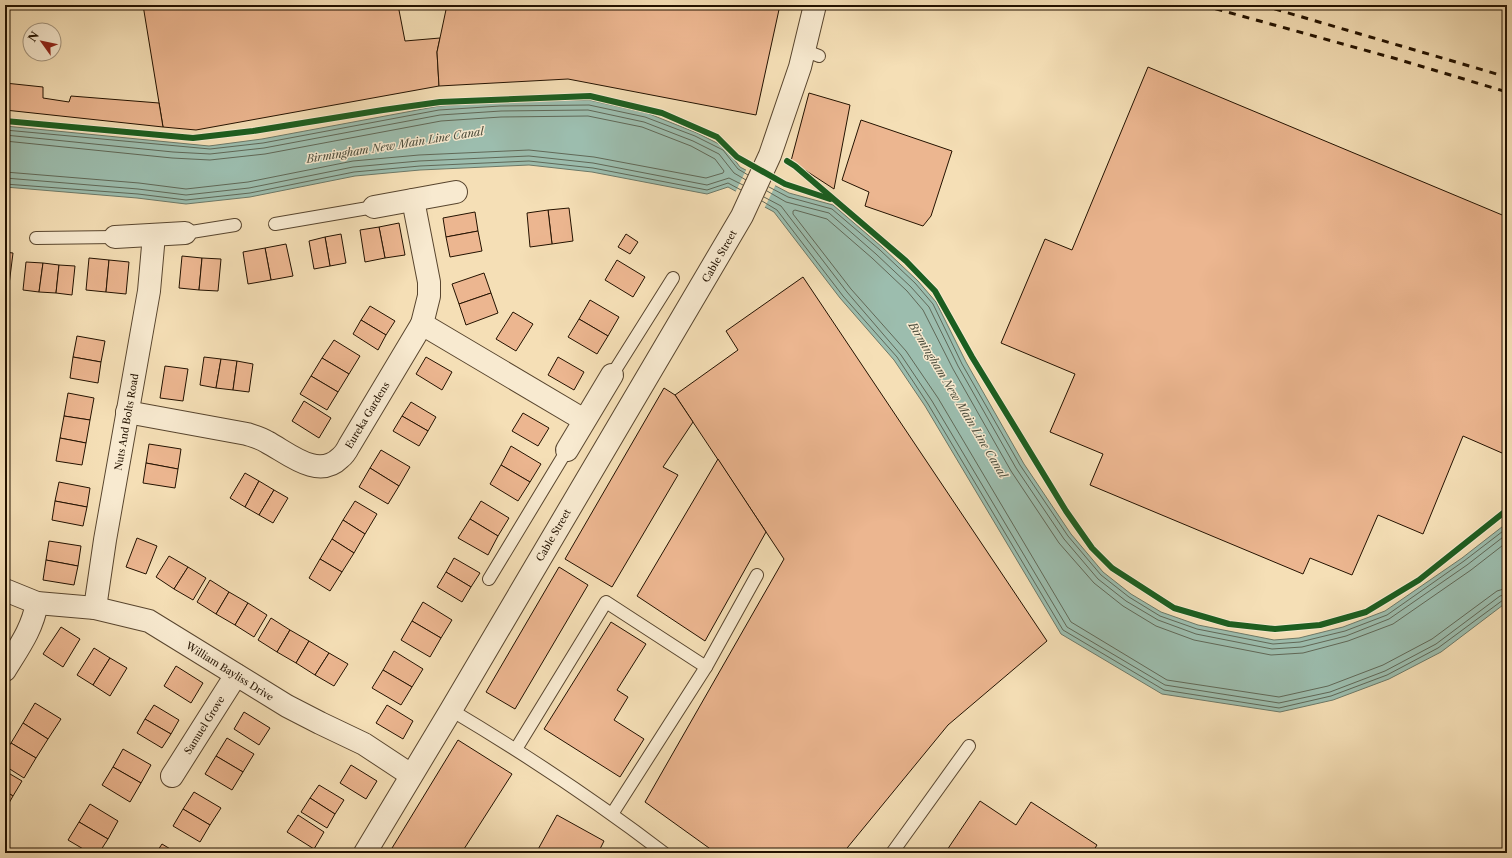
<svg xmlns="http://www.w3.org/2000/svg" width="1512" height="858" font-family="'Libre Caslon Text',serif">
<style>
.water{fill:#9cbdae;stroke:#6c7968}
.pier{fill:#f5dfb6}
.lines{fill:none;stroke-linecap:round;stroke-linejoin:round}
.shore{stroke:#606857;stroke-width:1}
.building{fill:#ecb690;stroke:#231200}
.lane-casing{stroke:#58452e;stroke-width:14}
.street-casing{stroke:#58452e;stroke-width:24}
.lane{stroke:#f8ead0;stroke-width:12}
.street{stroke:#f8ead0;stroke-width:22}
.rail{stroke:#231200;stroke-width:3;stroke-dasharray:7 7;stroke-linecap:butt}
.cycleway-casing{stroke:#f8ead0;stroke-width:8}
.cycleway{stroke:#1b5e20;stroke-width:6}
.labels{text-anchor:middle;stroke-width:3;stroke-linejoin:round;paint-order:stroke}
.street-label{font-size:10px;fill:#231200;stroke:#f8ead0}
.water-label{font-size:11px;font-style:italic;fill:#4d4e3d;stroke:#f8ead0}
</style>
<rect width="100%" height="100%" fill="#f5dfb6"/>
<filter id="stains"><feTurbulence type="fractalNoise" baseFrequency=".005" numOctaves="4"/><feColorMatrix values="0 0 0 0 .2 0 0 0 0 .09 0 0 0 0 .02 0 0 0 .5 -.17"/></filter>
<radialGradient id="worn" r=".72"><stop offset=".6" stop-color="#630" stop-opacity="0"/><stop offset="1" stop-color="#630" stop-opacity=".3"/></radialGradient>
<polygon class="water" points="589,100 647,113 697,133 725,147 740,167 789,193 833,205 882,247 918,281 936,302 966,362 1024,464 1071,534 1103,572 1131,594 1161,612 1198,625 1274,640 1299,638 1343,627 1385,611 1462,558 1507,523 1507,602 1441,652 1389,679 1333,700 1280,712 1162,694 1061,634 925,406 894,360 840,298 774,212 728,187 707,194 592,172 529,165 420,170 355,176 250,197 186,204 137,198 5,187 5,126 209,146 262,139 439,106 500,102"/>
<polygon class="pier" points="747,168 776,184 764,209 735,193"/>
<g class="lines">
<g class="shore">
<polyline points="5,130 210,149 263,143 439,110 500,106 589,105 645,117 695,136 723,150 738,169 748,175"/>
<polyline points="5,135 173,152 210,154 264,148 440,115 501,111 588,110 644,122 693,141 719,154 734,173 746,180"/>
<polyline points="5,141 172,158 210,160 265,154 441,121 501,117 588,116 642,127 691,146 715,159 724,171 723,173 706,178 594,157 529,150 419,155 353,161 248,182 186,189 139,183 5,172"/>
<polyline points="5,178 138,189 186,195 249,188 353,167 419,161 529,156 593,163 707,185 729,178 743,185"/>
<polyline points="5,184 138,194 186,200 250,193 354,172 420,166 529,161 593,168 707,190 728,183 741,190"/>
<polyline points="769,187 788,197 832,209 880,250 915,283 933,304 962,364 1020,465 1068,536 1101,575 1129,597 1160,616 1197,629 1273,644 1300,642 1345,631 1387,615 1464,561 1507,528"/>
<polyline points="767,191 786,202 829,213 876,254 911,287 929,307 958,366 1016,468 1064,539 1098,579 1126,601 1158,620 1196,634 1272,649 1302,647 1346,636 1389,619 1467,565 1507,534"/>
<polyline points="764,197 781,206 847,292 901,355 932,401 1067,627 1165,685 1279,703 1330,692 1385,671 1436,644 1500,596 1507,594"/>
<polyline points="762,201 777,210 843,296 897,357 928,404 1063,630 1164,690 1279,708 1331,696 1387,675 1438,648 1503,600 1507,599"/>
<polyline points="1507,542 1471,570 1393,624 1348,641 1303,653 1271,655 1194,640 1156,626 1123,606 1094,583 1059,543 1011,471 953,369 923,310 907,291 872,258 827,219 795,210 793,211 793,214 851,289 906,351 938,398 1071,622 1167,680 1279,697 1328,686 1383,665 1432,639 1497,591 1507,588"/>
</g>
</g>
<g class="building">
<polygon points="143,5 398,5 405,41 440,38 437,52 439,86 196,130 163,127"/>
<polygon points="447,5 780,5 756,115 568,79 439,86 437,52"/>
<polygon points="1148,67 1507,217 1507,441 1502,453 1463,436 1423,534 1378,515 1352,575 1310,558 1303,574 1090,485 1103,454 1050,432 1075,374 1001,343 1045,239 1072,250"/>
<polygon points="5,83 43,87 43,98 69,102 71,96 159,103 163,127 5,110"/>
<polygon points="809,93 850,105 834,189 791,161"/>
<polygon points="861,120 952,151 931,216 923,226 865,206 869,192 842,180"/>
<polygon points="569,208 573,241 552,244 548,210"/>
<polygon points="548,210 552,244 530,247 527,213"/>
<polygon points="475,212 478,231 446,237 443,218"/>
<polygon points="399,223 405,255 385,258 379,227"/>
<polygon points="379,227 385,258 365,262 360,230"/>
<polygon points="478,231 482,251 450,257 446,237"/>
<polygon points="341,234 346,263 330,266 325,237"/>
<polygon points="626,234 638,242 630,254 618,247"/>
<polygon points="325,237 330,266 314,269 309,241"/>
<polygon points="286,244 293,276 271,280 265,248"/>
<polygon points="265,248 271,280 248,284 243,252"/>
<polygon points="5,252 13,253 9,285 5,285"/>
<polygon points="182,256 202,258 199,290 179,288"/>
<polygon points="89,258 109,260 106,292 86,290"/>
<polygon points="202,258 221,259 218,291 199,290"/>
<polygon points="109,260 129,262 126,294 106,292"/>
<polygon points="617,260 645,277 633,297 605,280"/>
<polygon points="26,262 43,263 39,292 23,290"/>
<polygon points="43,263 59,265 56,293 39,292"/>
<polygon points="59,265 75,266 72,295 56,293"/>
<polygon points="484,273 491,293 459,304 452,284"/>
<polygon points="803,277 1047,641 948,725 843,853 716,853 645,802 784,559 675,395 738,350 726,331"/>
<polygon points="491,293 498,313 466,325 459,304"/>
<polygon points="590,300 619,317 608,336 579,319"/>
<polygon points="370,306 395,321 386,335 361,320"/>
<polygon points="513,312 533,324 516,351 496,339"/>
<polygon points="579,319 608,336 597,354 568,337"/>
<polygon points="361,320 386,335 378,350 353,334"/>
<polygon points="77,336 105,341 101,362 73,357"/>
<polygon points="334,340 360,356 349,374 322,358"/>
<polygon points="73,357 101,362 98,383 70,378"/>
<polygon points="204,357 221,359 216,388 200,385"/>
<polygon points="426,357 452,372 442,390 416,374"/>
<polygon points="558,357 584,372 574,390 548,375"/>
<polygon points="322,358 349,374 338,392 311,376"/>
<polygon points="221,359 237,361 233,390 216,388"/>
<polygon points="237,361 253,364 249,392 233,390"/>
<polygon points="165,366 188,369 183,401 160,398"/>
<polygon points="311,376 338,392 327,410 300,394"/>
<polygon points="664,388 675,395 693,422 663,467 678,475 612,587 565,559"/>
<polygon points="68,393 94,398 90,420 64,416"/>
<polygon points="304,401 331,418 319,438 292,421"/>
<polygon points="411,402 436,417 428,431 402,416"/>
<polygon points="523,413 549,428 538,446 512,431"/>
<polygon points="64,416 90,420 86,443 60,438"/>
<polygon points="402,416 428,431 419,446 393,431"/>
<polygon points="60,438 86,443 82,465 56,461"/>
<polygon points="149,444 181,449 178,469 146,463"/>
<polygon points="511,446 541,464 530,482 501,465"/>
<polygon points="381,450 410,467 399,486 370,468"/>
<polygon points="718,459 766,532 705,641 637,596"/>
<polygon points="146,463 178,469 175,488 143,483"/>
<polygon points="501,465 530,482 518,501 490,484"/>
<polygon points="370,468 399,486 388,504 359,487"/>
<polygon points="245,473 259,481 245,507 230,498"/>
<polygon points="259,481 274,490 259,515 245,507"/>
<polygon points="59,482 90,488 87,507 55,501"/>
<polygon points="274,490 288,498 273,523 259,515"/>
<polygon points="55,501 87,507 83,526 52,520"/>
<polygon points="355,501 377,514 365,534 343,520"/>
<polygon points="481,501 509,518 498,536 470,519"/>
<polygon points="470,519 498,536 488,555 458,538"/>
<polygon points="343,520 365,534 354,553 332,539"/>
<polygon points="137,538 157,546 146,574 126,567"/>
<polygon points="332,539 354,553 342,572 320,559"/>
<polygon points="49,541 81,546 78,566 46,560"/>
<polygon points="169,556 188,567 174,589 156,577"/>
<polygon points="454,558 480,573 471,587 446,572"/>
<polygon points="320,559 342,572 330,591 309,578"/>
<polygon points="46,560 78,566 74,585 43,580"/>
<polygon points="188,567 206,578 193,600 174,589"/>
<polygon points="559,567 588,585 515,709 486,692"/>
<polygon points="446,572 471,587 462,602 437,587"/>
<polygon points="210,580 229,592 216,614 197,602"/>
<polygon points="229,592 248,603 235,625 216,614"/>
<polygon points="423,602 452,620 441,638 412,621"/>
<polygon points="248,603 267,615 254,637 235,625"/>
<polygon points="271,618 290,630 277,652 258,640"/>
<polygon points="412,621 441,638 430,657 401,640"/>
<polygon points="611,622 646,644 617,690 628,697 614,720 644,739 620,777 544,729"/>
<polygon points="61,627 80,639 63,667 43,654"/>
<polygon points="290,630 309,641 296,663 277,652"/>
<polygon points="309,641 329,653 315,675 296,663"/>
<polygon points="94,648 110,658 93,685 77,675"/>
<polygon points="394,651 423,669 412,687 383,670"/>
<polygon points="329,653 348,664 334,686 315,675"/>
<polygon points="110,658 127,668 110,696 93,685"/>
<polygon points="176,666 203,683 191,703 164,686"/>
<polygon points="383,670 412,687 401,705 372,688"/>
<polygon points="35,703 61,719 48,739 23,723"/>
<polygon points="154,705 179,720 171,734 145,719"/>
<polygon points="387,705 413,721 403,739 376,723"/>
<polygon points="244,712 270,728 259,745 234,729"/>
<polygon points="145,719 171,734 162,748 137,733"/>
<polygon points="23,723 48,739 36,758 11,743"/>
<polygon points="227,738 254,754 243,772 216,756"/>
<polygon points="458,740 512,774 464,849 470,853 389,853"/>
<polygon points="11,743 36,758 24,778 5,766 5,752"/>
<polygon points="123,749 151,765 141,783 113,767"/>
<polygon points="216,756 243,772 232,790 205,774"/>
<polygon points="351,765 377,781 366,799 340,783"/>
<polygon points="113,767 141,783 130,802 102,785"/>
<polygon points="5,771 22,781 13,796 5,791"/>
<polygon points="319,785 344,800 335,814 310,798"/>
<polygon points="5,791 13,796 5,810"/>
<polygon points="194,792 221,808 210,825 183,809"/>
<polygon points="310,798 335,814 327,828 301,812"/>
<polygon points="980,801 1016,825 1031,802 1097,845 1092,853 945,853"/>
<polygon points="90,804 118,821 108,839 79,822"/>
<polygon points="183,809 210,825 200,842 173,826"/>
<polygon points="298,815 324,832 314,849 287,832"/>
<polygon points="557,815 604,841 598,853 536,853"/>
<polygon points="79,822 108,839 99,853 90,853 68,840"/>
<polygon points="162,844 177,853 156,853"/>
</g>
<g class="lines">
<defs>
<g id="lane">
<polyline points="804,50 819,56"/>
<polyline points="275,224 374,207"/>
<polyline points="185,233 235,225"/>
<polyline points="36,238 115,237"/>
<polyline points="612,375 673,278"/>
<polyline points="489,579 567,450"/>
<path d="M451,710c74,44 145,91 213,143"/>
<polyline points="516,749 606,602 706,667"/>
<polyline points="612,814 706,667 757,575"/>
<polyline points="892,853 969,746"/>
</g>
<g id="street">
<polyline points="413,200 429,282 429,296 422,324 584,420"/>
<polyline points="374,207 456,192"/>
<polyline points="115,237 185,233"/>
<path d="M127,412l120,22c6,2 14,4 20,8 21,11 51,38 73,16 4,-3 7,-8 9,-12l73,-122"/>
<polyline points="567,450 612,375"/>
<polyline points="5,590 37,603 95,608 149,621 287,706 320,723 364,744 411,775"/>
<polyline points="95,608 105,540 149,291 154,235"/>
<path d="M5,670c14,-23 27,-40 32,-67"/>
<polyline points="172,776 236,675"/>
<polyline points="365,853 451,710 742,216 770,155 800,67 815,5"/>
</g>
</defs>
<use href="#lane" class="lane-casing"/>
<use href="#street" class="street-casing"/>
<use href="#lane" class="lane"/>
<use href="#street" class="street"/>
<g class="rail">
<polyline points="1202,5 1397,59 1507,92"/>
<polyline points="1261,5 1507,77"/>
</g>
<defs>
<g id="cycleway">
<polyline points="5,121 193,138 253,131 383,110 440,102 590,96 662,113 717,137 737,157 785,184 830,199"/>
<polyline points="787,161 795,166 906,261 935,291 972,357 1066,511 1092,548 1112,568 1174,608 1229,624 1275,629 1320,625 1366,612 1419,580 1507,510"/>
</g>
</defs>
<use href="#cycleway" class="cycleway-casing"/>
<use href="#cycleway" class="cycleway"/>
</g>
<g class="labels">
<g class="street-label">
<text transform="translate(719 256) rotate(-60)" y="4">Cable Street</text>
<text transform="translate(367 415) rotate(-59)" y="4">Eureka Gardens</text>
<text transform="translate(126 422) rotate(-80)" y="4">Nuts And Bolts Road</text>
<text transform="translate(553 535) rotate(-60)" y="4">Cable Street</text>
<text transform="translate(230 671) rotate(32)" y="4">William Bayliss Drive</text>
<text transform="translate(204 725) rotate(-58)" y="4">Samuel Grove</text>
</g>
<g class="water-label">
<text transform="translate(395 145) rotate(-9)" y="4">Birmingham New Main Line Canal</text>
<text transform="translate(958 400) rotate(59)" y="4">Birmingham New Main Line Canal</text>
</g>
</g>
<rect width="1512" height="858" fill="none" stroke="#f5dfb6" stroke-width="20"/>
<rect x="6" y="6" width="1500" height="846" fill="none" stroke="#231200" stroke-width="2"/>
<rect x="10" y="10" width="1492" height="838" fill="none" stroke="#231200"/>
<g transform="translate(42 42) rotate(303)"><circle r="19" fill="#f8ead0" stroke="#a3947d"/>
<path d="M0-3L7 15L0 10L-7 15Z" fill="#8f2418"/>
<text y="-6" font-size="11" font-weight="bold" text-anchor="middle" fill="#231200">N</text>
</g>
<rect width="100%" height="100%" filter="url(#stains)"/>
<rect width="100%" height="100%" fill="url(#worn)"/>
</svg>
